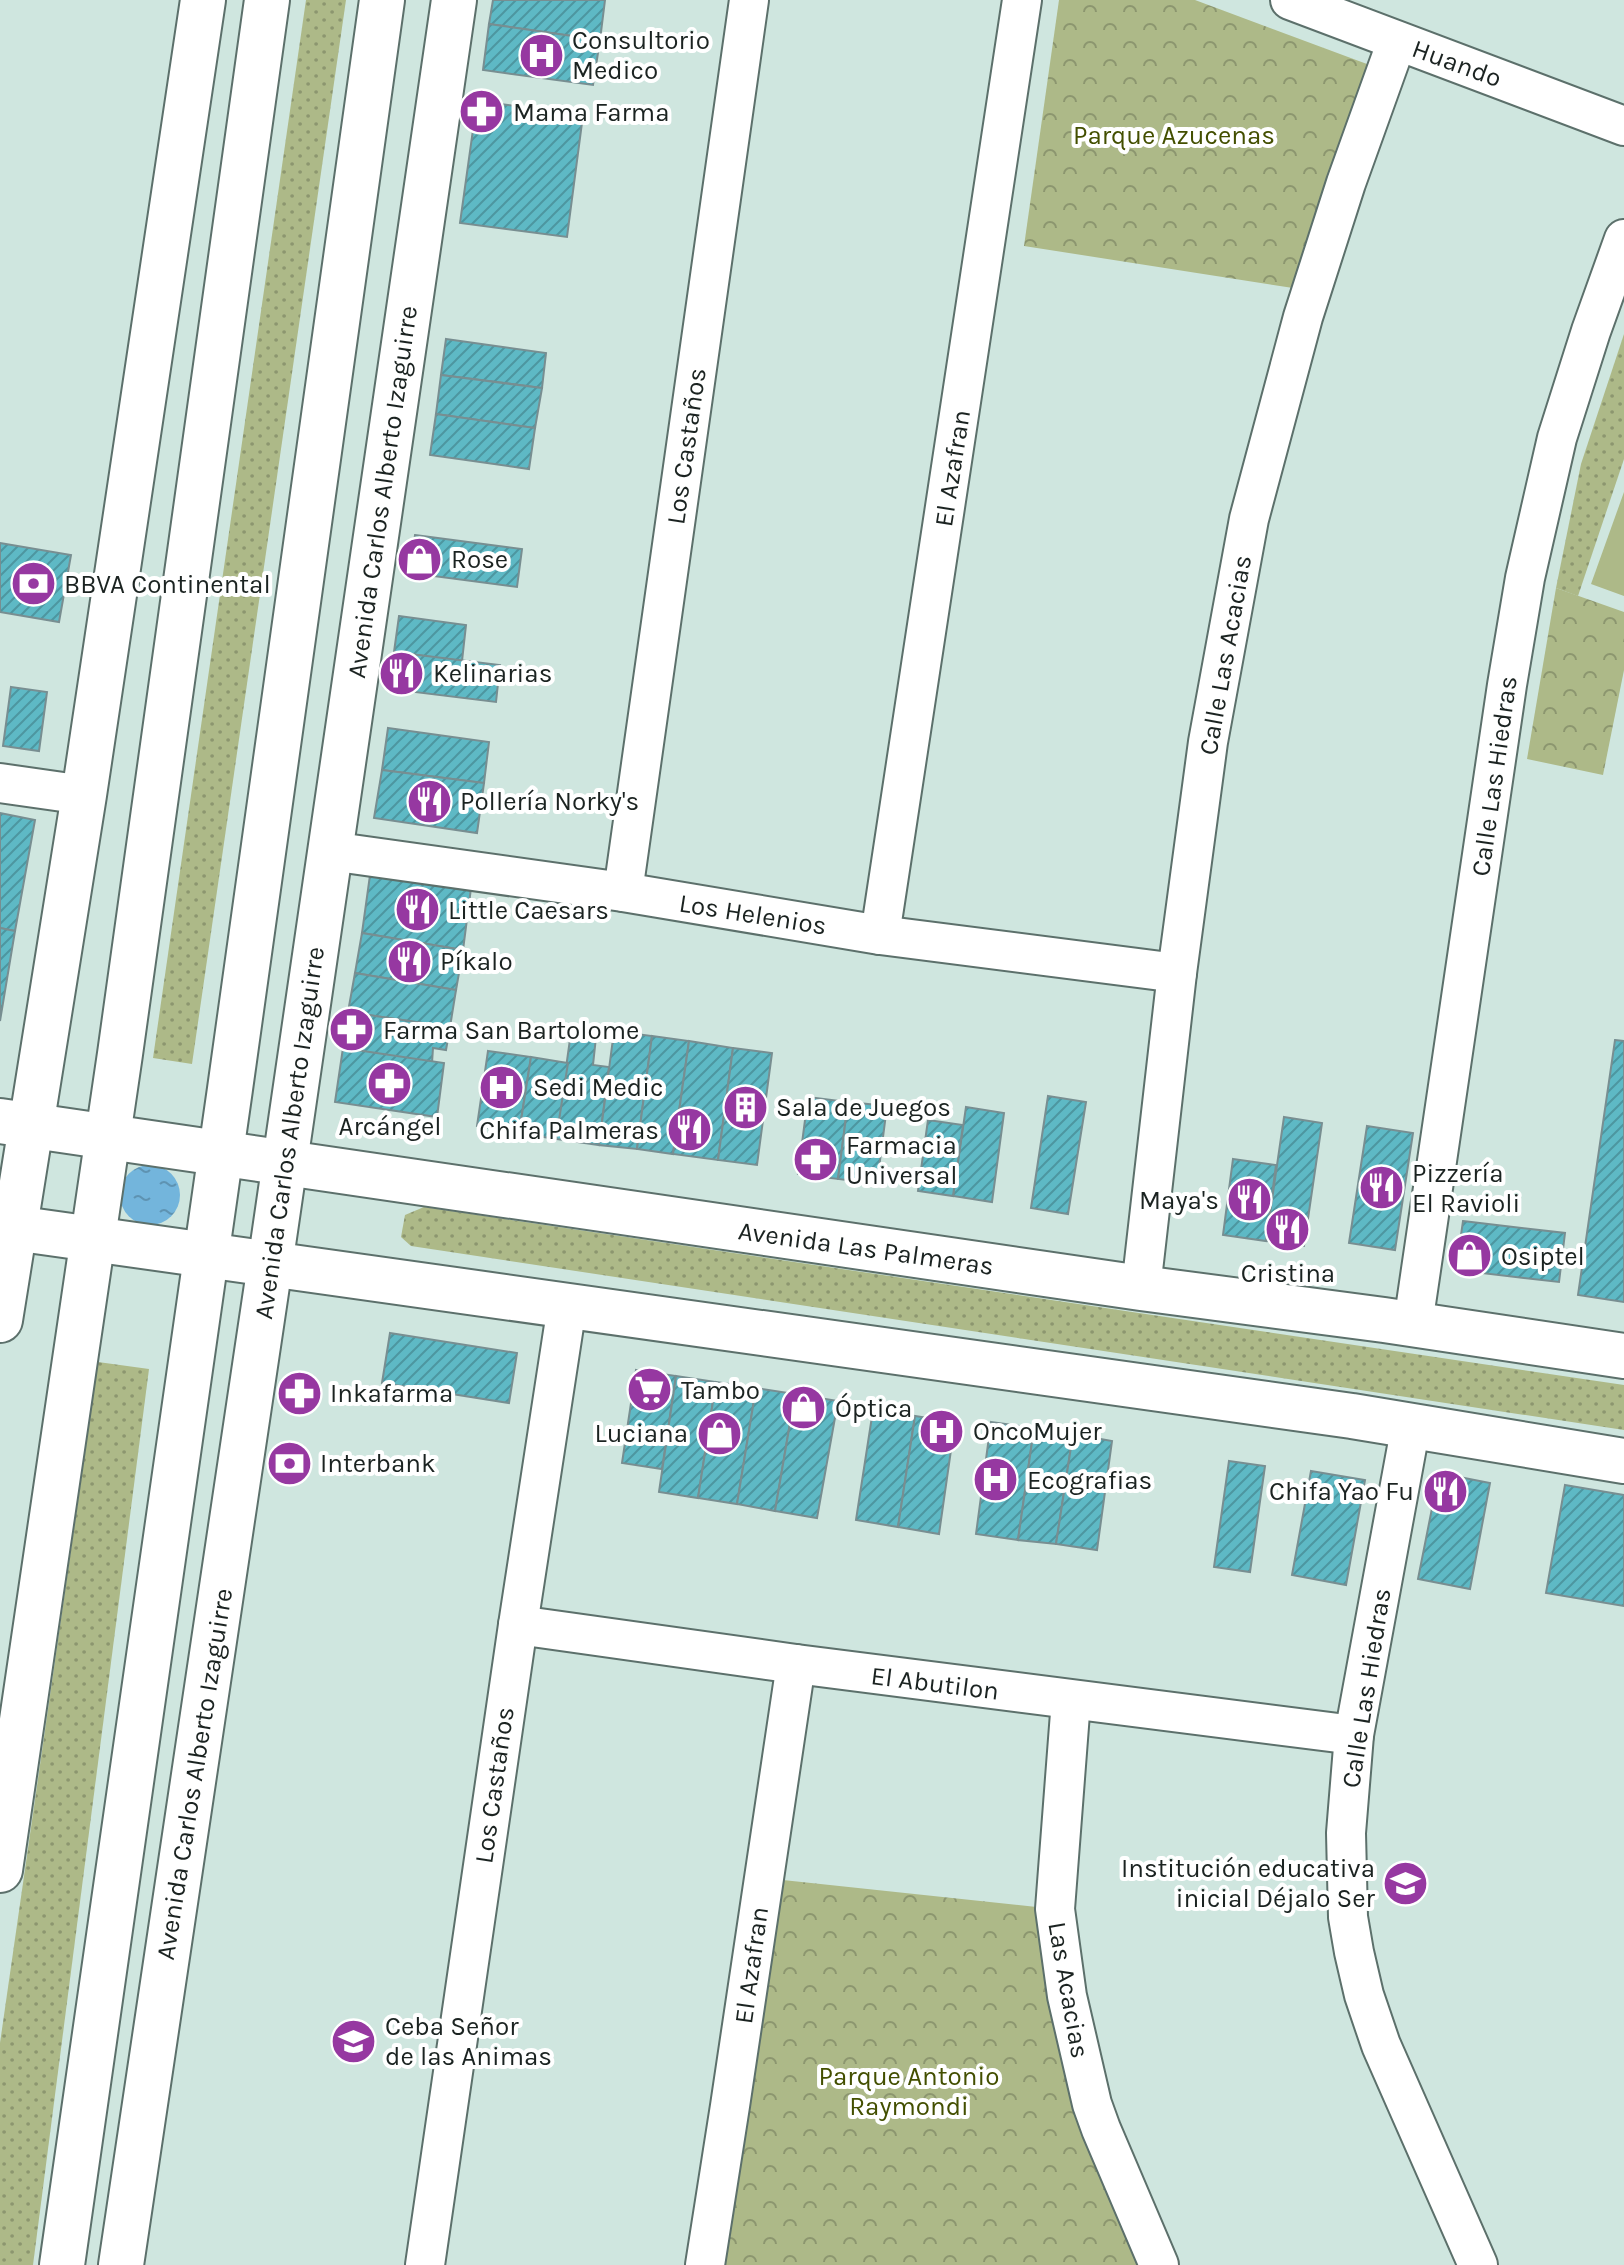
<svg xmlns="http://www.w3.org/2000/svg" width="1624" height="2265" font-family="Karla,sans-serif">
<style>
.grass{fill:url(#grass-dots)}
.park{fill:url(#park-crowns)}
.pitch{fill:#adb988}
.water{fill:url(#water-ripples)}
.building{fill:url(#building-hatch);stroke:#788e91;stroke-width:2}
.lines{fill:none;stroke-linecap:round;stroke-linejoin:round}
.street-casing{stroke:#5c706b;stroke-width:42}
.secondary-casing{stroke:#5c706b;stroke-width:48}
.primary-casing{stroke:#5c706b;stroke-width:48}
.street{stroke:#fff;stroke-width:38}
.secondary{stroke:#fff;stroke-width:44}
.primary{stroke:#fff;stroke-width:44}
.labels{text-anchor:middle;stroke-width:8;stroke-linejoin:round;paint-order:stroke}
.poi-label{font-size:26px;fill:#1b2321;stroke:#fff;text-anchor:start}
.street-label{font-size:26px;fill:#1b2321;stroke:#fff}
.park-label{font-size:26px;fill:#434f00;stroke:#fff}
</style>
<defs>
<pattern id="grass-dots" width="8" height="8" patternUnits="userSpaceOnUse" patternTransform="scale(2)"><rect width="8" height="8" fill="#adb988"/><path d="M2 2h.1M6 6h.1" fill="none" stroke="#8c966f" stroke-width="1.8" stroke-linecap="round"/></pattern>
<pattern id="park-crowns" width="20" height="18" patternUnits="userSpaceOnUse" patternTransform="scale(2)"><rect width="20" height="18" fill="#adb988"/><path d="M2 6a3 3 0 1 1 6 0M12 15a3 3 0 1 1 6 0" fill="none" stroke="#8c966f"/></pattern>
<pattern id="water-ripples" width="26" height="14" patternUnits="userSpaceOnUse" patternTransform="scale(2)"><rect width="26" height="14" fill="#73b5dc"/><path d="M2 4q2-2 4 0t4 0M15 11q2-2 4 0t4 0" fill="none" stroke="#5e93b2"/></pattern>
<pattern id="building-hatch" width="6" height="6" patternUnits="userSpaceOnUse" patternTransform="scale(2)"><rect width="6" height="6" fill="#5eb9c5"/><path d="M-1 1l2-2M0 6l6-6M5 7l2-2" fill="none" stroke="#4d96a0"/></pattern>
</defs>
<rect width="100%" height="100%" fill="#cfe6df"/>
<g class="grass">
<polygon points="306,0 346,0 192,1064 153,1058"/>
<polygon points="1624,334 1624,459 1578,596 1556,588 1581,464"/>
<polygon points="424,1207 1624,1385 1624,1430 411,1246 401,1237 405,1215"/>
<polygon points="98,1362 149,1369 33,2265 0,2265 0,2043"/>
</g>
<g class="park">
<polygon points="1059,0 1195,0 1375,67 1293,288 1024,246"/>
<polygon points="1556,588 1624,612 1624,670 1603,775 1527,759"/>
<polygon points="764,1878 1055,1909 1159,2265 705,2265"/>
</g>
<polygon class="pitch" points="1624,492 1624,596 1591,584"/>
<circle class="water" cx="150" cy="1195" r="30"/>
<g class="building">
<polygon points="493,0 605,0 600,40 489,24"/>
<polygon points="489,24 600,40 593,85 483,70"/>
<polygon points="477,101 583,115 567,237 460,223"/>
<polygon points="446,339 546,353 542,388 441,375"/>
<polygon points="441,375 542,388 535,428 436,414"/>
<polygon points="436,414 535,428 529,469 430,455"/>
<polygon points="415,535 522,549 517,587 410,573"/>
<polygon points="0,543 71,555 59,622 0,612"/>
<polygon points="399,616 466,625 462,661 394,652"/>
<polygon points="394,652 500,665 496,702 390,689"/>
<polygon points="11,687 47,692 39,751 3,746"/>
<polygon points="388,728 489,742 484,783 382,770"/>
<polygon points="382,770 484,783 477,833 374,818"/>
<polygon points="0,813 35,820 15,931 0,928"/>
<polygon points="370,875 471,888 463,950 362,933"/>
<polygon points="0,928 15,931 0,1021"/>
<polygon points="362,933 463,950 456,990 355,973"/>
<polygon points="355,973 456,990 450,1027 348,1012"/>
<polygon points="348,1012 450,1027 446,1050 433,1048 432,1063 343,1048"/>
<polygon points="572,1025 597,1028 593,1065 609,1067 599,1145 556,1139"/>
<polygon points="614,1031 652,1036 637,1149 599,1145"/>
<polygon points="652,1036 689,1041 673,1154 637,1149"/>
<polygon points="1615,1040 1624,1041 1624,1302 1578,1295"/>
<polygon points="689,1041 733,1048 718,1160 673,1154"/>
<polygon points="343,1048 444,1063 437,1117 335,1102"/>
<polygon points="733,1048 772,1053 757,1165 718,1160"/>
<polygon points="488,1051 531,1057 519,1133 477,1126"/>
<polygon points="531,1057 568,1063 556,1139 519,1133"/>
<polygon points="1048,1096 1086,1102 1068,1214 1031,1208"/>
<polygon points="808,1097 848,1102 838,1179 798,1174"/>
<polygon points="848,1102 887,1106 877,1184 838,1179"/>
<polygon points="966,1107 1004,1113 992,1202 953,1196"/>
<polygon points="1284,1117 1322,1123 1304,1246 1266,1241"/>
<polygon points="928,1120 963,1125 953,1196 918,1191"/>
<polygon points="1367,1126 1413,1133 1395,1250 1349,1243"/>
<polygon points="1233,1159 1276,1165 1266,1241 1223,1235"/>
<polygon points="1463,1221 1565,1233 1559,1282 1456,1270"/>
<polygon points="390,1333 517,1353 509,1403 382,1383"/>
<polygon points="636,1370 676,1376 662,1469 622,1463"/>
<polygon points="676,1376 716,1382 698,1498 659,1492"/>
<polygon points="716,1382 756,1388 737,1504 698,1498"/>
<polygon points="756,1388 795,1394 775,1511 737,1504"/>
<polygon points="795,1394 838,1401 817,1518 775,1511"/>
<polygon points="873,1410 915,1416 898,1527 856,1520"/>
<polygon points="915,1416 955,1422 939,1534 898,1527"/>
<polygon points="991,1422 1034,1428 1018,1540 976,1534"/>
<polygon points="1034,1428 1073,1434 1056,1544 1018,1540"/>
<polygon points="1073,1434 1112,1441 1097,1550 1056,1544"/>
<polygon points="1229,1461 1265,1466 1250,1572 1214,1567"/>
<polygon points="1311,1471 1365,1480 1346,1585 1292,1575"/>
<polygon points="1439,1473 1490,1483 1470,1589 1418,1579"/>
<polygon points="1565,1485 1624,1495 1624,1606 1546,1593"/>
</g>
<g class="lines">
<defs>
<g id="street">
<polyline points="1290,0 1624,126"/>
<polyline points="0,783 84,795"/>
<polyline points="330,851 623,892 880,935 1177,973"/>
<polyline points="623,892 749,0"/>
<polyline points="880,935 1022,0"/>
<polyline points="1141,1288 1177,973 1208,742 1249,519 1303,317 1346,183 1397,41"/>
<polyline points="1413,1324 1507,685 1525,578 1557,438 1591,331 1624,239"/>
<polyline points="1411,1425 1354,1735 1346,1833 1348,1917 1354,1952 1364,1995 1381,2045 1478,2265"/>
<polyline points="518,1625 796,1664 1354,1735"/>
<polyline points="1071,1700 1055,1909 1067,1996 1092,2104 1101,2129 1159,2265"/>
<polyline points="425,2265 518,1625 567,1306"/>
<polyline points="705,2265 730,2106 796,1664"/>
</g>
<g id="secondary">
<polyline points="0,1121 1141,1288 1384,1320 1624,1356"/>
<polyline points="0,1226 1352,1416 1624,1461"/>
<polyline points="0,1320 84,795 203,0"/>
<polyline points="121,2265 270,1265 454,0"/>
</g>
<g id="primary">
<polyline points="0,1870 120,1054 267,0"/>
<polyline points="62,2265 230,1089 382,0"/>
</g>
</defs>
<use href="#street" class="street-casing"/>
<use href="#secondary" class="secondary-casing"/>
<use href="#primary" class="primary-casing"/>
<use href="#street" class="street"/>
<use href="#secondary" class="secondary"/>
<use href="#primary" class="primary"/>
</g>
<defs>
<symbol id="hospital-disc" viewBox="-11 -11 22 22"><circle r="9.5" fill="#9638a1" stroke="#fff"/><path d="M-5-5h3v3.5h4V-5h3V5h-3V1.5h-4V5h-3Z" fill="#fff"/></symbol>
<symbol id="pharmacy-disc" viewBox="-11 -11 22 22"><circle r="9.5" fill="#9638a1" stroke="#fff"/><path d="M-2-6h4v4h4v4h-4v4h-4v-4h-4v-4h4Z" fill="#fff"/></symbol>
<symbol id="shop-disc" viewBox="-11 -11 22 22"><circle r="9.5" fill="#9638a1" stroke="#fff"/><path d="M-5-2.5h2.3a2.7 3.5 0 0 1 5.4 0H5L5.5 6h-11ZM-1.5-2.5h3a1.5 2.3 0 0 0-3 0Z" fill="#fff"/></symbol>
<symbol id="bank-disc" viewBox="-11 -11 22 22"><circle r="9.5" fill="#9638a1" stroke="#fff"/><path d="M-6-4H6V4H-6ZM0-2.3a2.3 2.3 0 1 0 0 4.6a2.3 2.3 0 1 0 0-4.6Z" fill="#fff"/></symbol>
<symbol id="restaurant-disc" viewBox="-11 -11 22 22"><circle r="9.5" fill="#9638a1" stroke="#fff"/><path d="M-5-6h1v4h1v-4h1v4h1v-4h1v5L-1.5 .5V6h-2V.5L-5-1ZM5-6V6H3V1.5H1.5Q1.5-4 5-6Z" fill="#fff"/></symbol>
<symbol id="building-disc" viewBox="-11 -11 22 22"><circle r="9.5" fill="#9638a1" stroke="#fff"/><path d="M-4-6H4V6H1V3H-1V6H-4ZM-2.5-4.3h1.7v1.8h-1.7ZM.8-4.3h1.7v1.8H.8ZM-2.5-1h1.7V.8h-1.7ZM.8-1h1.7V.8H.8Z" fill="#fff"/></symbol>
<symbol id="supermarket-disc" viewBox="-11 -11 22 22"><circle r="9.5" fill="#9638a1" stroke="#fff"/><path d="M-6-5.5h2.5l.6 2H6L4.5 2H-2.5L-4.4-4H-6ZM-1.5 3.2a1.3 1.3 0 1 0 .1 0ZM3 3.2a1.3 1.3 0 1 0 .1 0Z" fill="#fff"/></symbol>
<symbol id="school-disc" viewBox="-11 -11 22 22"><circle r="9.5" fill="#9638a1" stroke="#fff"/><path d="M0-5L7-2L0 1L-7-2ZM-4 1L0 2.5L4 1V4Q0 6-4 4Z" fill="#fff"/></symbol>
</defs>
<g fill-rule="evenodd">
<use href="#hospital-disc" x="516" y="30" width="51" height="51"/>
<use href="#pharmacy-disc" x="456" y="86" width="51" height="51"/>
<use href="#shop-disc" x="394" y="534" width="51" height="51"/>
<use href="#bank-disc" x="8" y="558" width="51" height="51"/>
<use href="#restaurant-disc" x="376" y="648" width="51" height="51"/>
<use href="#restaurant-disc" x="404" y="776" width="51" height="51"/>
<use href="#restaurant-disc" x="392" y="884" width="51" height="51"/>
<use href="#restaurant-disc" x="384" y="936" width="51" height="51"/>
<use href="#pharmacy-disc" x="326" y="1004" width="51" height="51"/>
<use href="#pharmacy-disc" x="364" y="1058" width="51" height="51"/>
<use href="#hospital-disc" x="476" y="1062" width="51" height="51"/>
<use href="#building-disc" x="720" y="1082" width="51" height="51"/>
<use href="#restaurant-disc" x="664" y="1104" width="51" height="51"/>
<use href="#pharmacy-disc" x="790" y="1134" width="51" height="51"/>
<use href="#restaurant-disc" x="1356" y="1162" width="51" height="51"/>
<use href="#restaurant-disc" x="1224" y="1174" width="51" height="51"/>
<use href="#restaurant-disc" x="1262" y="1204" width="51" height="51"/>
<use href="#shop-disc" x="1444" y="1230" width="51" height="51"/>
<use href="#supermarket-disc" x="624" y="1364" width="51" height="51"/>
<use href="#pharmacy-disc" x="274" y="1368" width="51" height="51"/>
<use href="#shop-disc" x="778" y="1382" width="51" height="51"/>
<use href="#hospital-disc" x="916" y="1406" width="51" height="51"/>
<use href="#shop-disc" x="694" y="1408" width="51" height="51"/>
<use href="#bank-disc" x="264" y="1438" width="51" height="51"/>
<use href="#hospital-disc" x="970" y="1454" width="51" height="51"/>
<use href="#restaurant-disc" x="1420" y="1466" width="51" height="51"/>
<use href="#school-disc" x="1380" y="1858" width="51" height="51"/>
<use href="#school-disc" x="328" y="2016" width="51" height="51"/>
</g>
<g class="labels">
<g class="poi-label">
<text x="572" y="49">Consultorio<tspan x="572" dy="30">Medico</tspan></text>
<text x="513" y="121">Mama Farma</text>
<text x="451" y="568">Rose</text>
<text x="64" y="593">BBVA Continental</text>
<text x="433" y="682">Kelinarias</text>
<text x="460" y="810">Pollería Norky's</text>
<text x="448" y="919">Little Caesars</text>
<text x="440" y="970">Píkalo</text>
<text x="383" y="1039">Farma San Bartolome</text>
<text x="533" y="1096">Sedi Medic</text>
<text x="776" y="1116">Sala de Juegos</text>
<text x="390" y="1135" text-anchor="middle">Arcángel</text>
<text x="659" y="1139" text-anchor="end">Chifa Palmeras</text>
<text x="846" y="1154">Farmacia<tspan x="846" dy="30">Universal</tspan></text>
<text x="1412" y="1182">Pizzería<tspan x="1412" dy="30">El Ravioli</tspan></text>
<text x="1219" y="1209" text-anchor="end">Maya's</text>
<text x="1501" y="1265">Osiptel</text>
<text x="1288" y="1282" text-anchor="middle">Cristina</text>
<text x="681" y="1399">Tambo</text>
<text x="330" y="1402">Inkafarma</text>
<text x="835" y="1417">Óptica</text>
<text x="973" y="1440">OncoMujer</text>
<text x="688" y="1442" text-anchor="end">Luciana</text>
<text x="320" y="1472">Interbank</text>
<text x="1027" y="1489">Ecografias</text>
<text x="1414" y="1500" text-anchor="end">Chifa Yao Fu</text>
<text x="1375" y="1877" text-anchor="end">Institución educativa<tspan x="1375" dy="30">inicial Déjalo Ser</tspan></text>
<text x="385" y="2035">Ceba Señor<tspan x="385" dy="30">de las Animas</tspan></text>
</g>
<g class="street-label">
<text transform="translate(1457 63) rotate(20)" y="9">Huando</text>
<text transform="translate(686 446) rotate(-82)" y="9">Los Castaños</text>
<text transform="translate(952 468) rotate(-81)" y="9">El Azafran</text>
<text transform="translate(382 492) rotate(-82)" y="9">Avenida Carlos Alberto Izaguirre</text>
<text transform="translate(1225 655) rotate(-80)" y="9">Calle Las Acacias</text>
<text transform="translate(1494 776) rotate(-82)" y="9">Calle Las Hiedras</text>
<text transform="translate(753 914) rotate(9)" y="9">Los Helenios</text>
<text transform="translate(289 1133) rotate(-82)" y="9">Avenida Carlos Alberto Izaguirre</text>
<text transform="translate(866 1248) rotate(8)" y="9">Avenida Las Palmeras</text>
<text transform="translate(935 1683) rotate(7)" y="9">El Abutilon</text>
<text transform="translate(1366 1688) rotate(-81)" y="9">Calle Las Hiedras</text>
<text transform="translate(194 1774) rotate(-81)" y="9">Avenida Carlos Alberto Izaguirre</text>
<text transform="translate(494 1785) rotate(-82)" y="9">Los Castaños</text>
<text transform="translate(751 1965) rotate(-82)" y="9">El Azafran</text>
<text transform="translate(1069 1990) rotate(80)" y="9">Las Acacias</text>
</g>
<g class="park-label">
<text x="1174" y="144">Parque Azucenas</text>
<text x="909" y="2085">Parque Antonio<tspan x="909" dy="30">Raymondi</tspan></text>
</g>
</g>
</svg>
